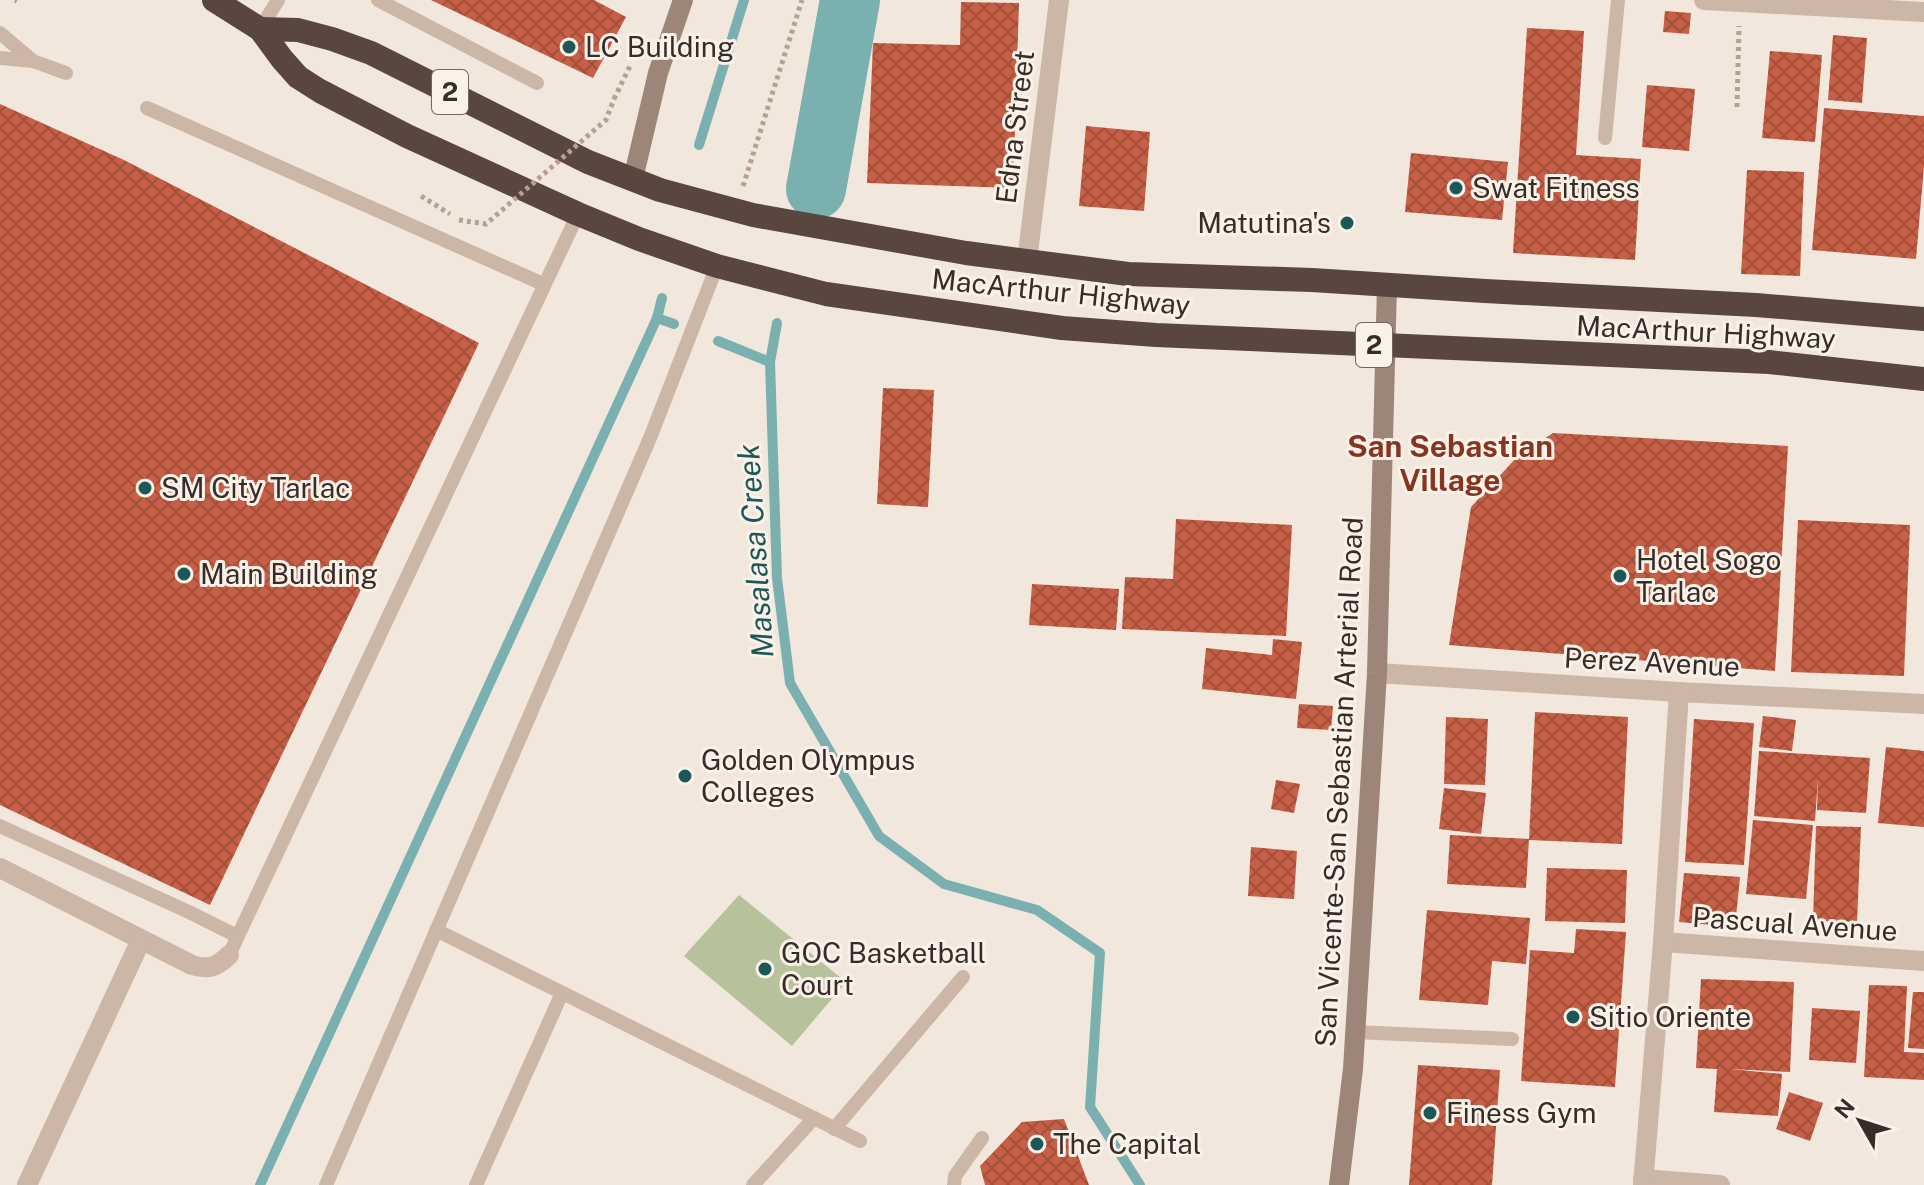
<svg xmlns="http://www.w3.org/2000/svg" width="1924" height="1185" font-family="'Public Sans',sans-serif">
<style>
.garden{fill:#b7c29c}
.lines{fill:none;stroke-linecap:round;stroke-linejoin:round}
.stream{stroke:#7bb0b0;stroke-width:10}
.river{stroke:#7bb0b0;stroke-width:60}
.building{fill:url(#building-cross-hatch)}
.path{stroke:#b7a092;stroke-width:5;stroke-dasharray:4 4;stroke-linecap:butt}
.lane{stroke:#cbb6a8;stroke-width:14}
.street{stroke:#cbb6a8;stroke-width:20}
.secondary{stroke:#9e8579;stroke-width:20}
.highway{stroke:#58463f;stroke-width:24}
.path-bridge{stroke:#b7a092;stroke-width:5;stroke-dasharray:4 4;stroke-linecap:butt}
.poi-dot{fill:#1d5859;stroke:#faf1e9;stroke-width:3}
.labels{text-anchor:middle;stroke-width:6;stroke-linejoin:round;paint-order:stroke}
.shield{fill:#faf1e9;stroke:#726762;stroke-width:2}
.shield-label{font-size:26px;font-weight:bold;fill:#372c28}
.poi-label{font-size:28px;fill:#372c28;stroke:#faf1e9;text-anchor:start}
.street-label{font-size:28px;fill:#372c28;stroke:#faf1e9}
.neighbourhood-label{font-size:30px;font-weight:bold;fill:#873520;stroke:#faf1e9}
.water-label{font-size:30px;font-style:italic;fill:#1d5859;stroke:#faf1e9}
</style>
<defs>
<pattern id="building-cross-hatch" width="8" height="8" patternUnits="userSpaceOnUse" patternTransform="scale(2)"><rect width="8" height="8" fill="#c75f46"/><path d="M0 0l8 8M0 8l8-8" fill="none" stroke="#a24f3a"/></pattern>
</defs>
<rect width="100%" height="100%" fill="#f2e7dc"/>
<polygon class="garden" points="739,895 846,982 792,1046 684,956"/>
<g class="lines">
<g class="stream">
<polyline points="699,145 744,0"/>
<polyline points="657,318 674,324"/>
<polyline points="777,323 770,362 777,578 790,683 879,836 944,884 1037,910 1100,953 1090,1107 1140,1185"/>
<polyline points="718,341 770,362"/>
<polyline points="260,1185 657,318 662,298"/>
</g>
<polyline class="river" points="816,189 850,0"/>
</g>
<g class="building">
<polygon points="431,0 594,0 626,17 593,78"/>
<polygon points="961,2 1019,3 1013,188 867,183 873,43 960,45"/>
<polygon points="1665,11 1691,13 1689,34 1663,32"/>
<polygon points="1527,28 1584,31 1576,155 1641,159 1635,260 1513,253"/>
<polygon points="1833,35 1867,38 1862,103 1828,100"/>
<polygon points="1770,51 1822,55 1815,142 1762,138"/>
<polygon points="1647,85 1695,89 1689,151 1642,147"/>
<polygon points="0,104 124,160 479,343 210,905 0,805"/>
<polygon points="1824,108 1924,116 1924,166 1916,259 1812,250"/>
<polygon points="1086,126 1150,132 1144,211 1079,206"/>
<polygon points="1411,153 1508,162 1502,220 1405,212"/>
<polygon points="1747,170 1804,172 1800,276 1741,274"/>
<polygon points="883,388 934,390 928,507 877,504"/>
<polygon points="1553,433 1788,446 1775,671 1449,645 1471,507 1516,458"/>
<polygon points="1176,519 1292,525 1286,636 1122,629 1125,577 1173,579"/>
<polygon points="1798,520 1910,525 1904,676 1791,672"/>
<polygon points="1032,584 1119,589 1116,630 1029,625"/>
<polygon points="1273,639 1302,642 1296,699 1202,689 1206,648 1272,655"/>
<polygon points="1299,704 1333,706 1331,730 1297,728"/>
<polygon points="1535,712 1628,717 1622,844 1529,840"/>
<polygon points="1763,716 1796,720 1792,751 1759,747"/>
<polygon points="1446,717 1488,719 1485,785 1444,784"/>
<polygon points="1694,719 1754,723 1744,865 1685,862"/>
<polygon points="1886,747 1924,751 1924,827 1878,823"/>
<polygon points="1759,751 1870,758 1866,813 1817,810 1818,778 1815,821 1754,816"/>
<polygon points="1276,780 1300,784 1294,813 1271,809"/>
<polygon points="1444,788 1486,793 1481,834 1439,829"/>
<polygon points="1753,820 1813,825 1806,899 1746,894"/>
<polygon points="1816,826 1861,827 1857,922 1813,921"/>
<polygon points="1450,835 1529,839 1526,888 1447,884"/>
<polygon points="1251,847 1297,851 1294,899 1248,896"/>
<polygon points="1547,868 1627,870 1625,923 1545,921"/>
<polygon points="1684,873 1740,877 1735,927 1679,922"/>
<polygon points="1427,910 1530,918 1526,964 1492,961 1488,1005 1419,1000"/>
<polygon points="1576,929 1626,932 1615,1087 1521,1081 1530,950 1574,953"/>
<polygon points="1701,979 1794,982 1790,1072 1729,1069 1782,1074 1778,1116 1714,1112 1717,1069 1696,1068"/>
<polygon points="1869,985 1907,986 1904,1052 1924,1053 1924,1080 1864,1077"/>
<polygon points="1913,992 1924,992 1924,1049 1908,1048"/>
<polygon points="1812,1008 1860,1011 1856,1063 1809,1060"/>
<polygon points="1418,1065 1500,1070 1492,1185 1409,1185"/>
<polygon points="1789,1092 1823,1103 1810,1141 1776,1129"/>
<polygon points="1064,1119 1089,1185 985,1185 980,1166 1022,1122"/>
</g>
<g class="lines">
<g class="path">
<polyline points="15,0 17,1"/>
<polyline points="614,99 630,66 632,66"/>
<polyline points="1737,107 1739,26"/>
<polyline points="743,186 802,0"/>
<polyline points="421,196 450,214"/>
</g>
<g class="lane">
<polyline points="378,0 537,83"/>
<polyline points="260,29 278,0"/>
<polyline points="0,33 33,61"/>
<polyline points="0,58 33,61 66,73"/>
<polyline points="147,108 543,284"/>
<polyline points="1605,138 1618,0"/>
<polyline points="0,826 189,912 237,936"/>
<polyline points="436,930 860,1141"/>
<polyline points="229,955 578,214"/>
<polyline points="1355,1032 1512,1039"/>
<polyline points="834,1129 963,977"/>
<polyline points="326,1185 650,438 717,266"/>
<polyline points="476,1185 562,993"/>
<polyline points="753,1185 814,1118"/>
<polyline points="954,1185 955,1176 982,1138"/>
</g>
<g class="street">
<polyline points="1704,0 1924,12"/>
<polyline points="1027,261 1059,0"/>
<polyline points="1377,673 1679,692 1924,704"/>
<path d="M0,868l192,97c17,5 25,2 37,-10"/>
<polyline points="1663,942 1924,961"/>
<polyline points="1643,1179 1720,1185"/>
<polyline points="27,1185 141,940"/>
<polyline points="1643,1185 1663,942 1679,692"/>
</g>
<g class="secondary">
<polyline points="633,179 658,73 683,0"/>
<polyline points="1339,1185 1353,1069 1377,673 1387,285"/>
</g>
<g class="highway">
<polyline points="214,0 260,29 282,59 298,77 320,91 407,136 578,214 639,239 717,266 826,294 1062,328 1156,335 1769,362 1924,379"/>
<polyline points="260,29 298,30 332,39 371,53 588,162 660,190 753,215 966,253 1128,274 1312,280 1485,291 1756,305 1924,319"/>
</g>
<polyline class="path-bridge" points="459,220 486,224 606,120 614,99"/>
</g>
<g class="poi-dot">
<circle cx="569" cy="47" r="8"/>
<circle cx="1456" cy="188" r="8"/>
<circle cx="1347" cy="223" r="8"/>
<circle cx="145" cy="488" r="8"/>
<circle cx="184" cy="574" r="8"/>
<circle cx="1620" cy="576" r="8"/>
<circle cx="685" cy="776" r="8"/>
<circle cx="765" cy="969" r="8"/>
<circle cx="1573" cy="1017" r="8"/>
<circle cx="1430" cy="1113" r="8"/>
<circle cx="1037" cy="1144" r="8"/>
</g>
<g class="labels">
<g class="shield">
<rect x="432" y="70" width="36" height="44" rx="6"/>
<rect x="1356" y="323" width="36" height="44" rx="6"/>
</g>
<g class="shield-label">
<text x="450" y="101">2</text>
<text x="1374" y="354">2</text>
</g>
<g class="poi-label">
<text x="585" y="57">LC Building</text>
<text x="1472" y="198">Swat Fitness</text>
<text x="1331" y="233" text-anchor="end">Matutina's</text>
<text x="161" y="498">SM City Tarlac</text>
<text x="1636" y="570">Hotel Sogo<tspan x="1636" dy="32">Tarlac</tspan></text>
<text x="200" y="584">Main Building</text>
<text x="701" y="770">Golden Olympus<tspan x="701" dy="32">Colleges</tspan></text>
<text x="781" y="963">GOC Basketball<tspan x="781" dy="32">Court</tspan></text>
<text x="1589" y="1027">Sitio Oriente</text>
<text x="1446" y="1123">Finess Gym</text>
<text x="1053" y="1154">The Capital</text>
</g>
<g class="street-label">
<text transform="translate(1015 127) rotate(-83)" y="10">Edna Street</text>
<text transform="translate(1061 292) rotate(6)" y="10">MacArthur Highway</text>
<text transform="translate(1706 332) rotate(3)" y="10">MacArthur Highway</text>
<text transform="translate(1652 662) rotate(3)" y="10">Perez Avenue</text>
<text transform="translate(1339 782) rotate(-87)" y="10">San Vicente-San Sebastian Arterial Road</text>
<text transform="translate(1795 924) rotate(4)" y="10">Pascual Avenue</text>
</g>
<g class="neighbourhood-label">
<text x="1450" y="457">San Sebastian<tspan x="1450" dy="34">Village</tspan></text>
</g>
<g class="water-label">
<text transform="translate(756 551) rotate(-94)" y="10">Masalasa Creek</text>
</g>
</g>
<g transform="translate(1860 1121) rotate(309)" stroke="#faf1e9" stroke-width="6" paint-order="stroke">
<path d="M0-6L14 30L0 20L-14 30Z" fill="#372c28"/>
<text y="-12" font-size="22" font-weight="bold" text-anchor="middle" fill="#372c28">N</text>
</g>
</svg>
